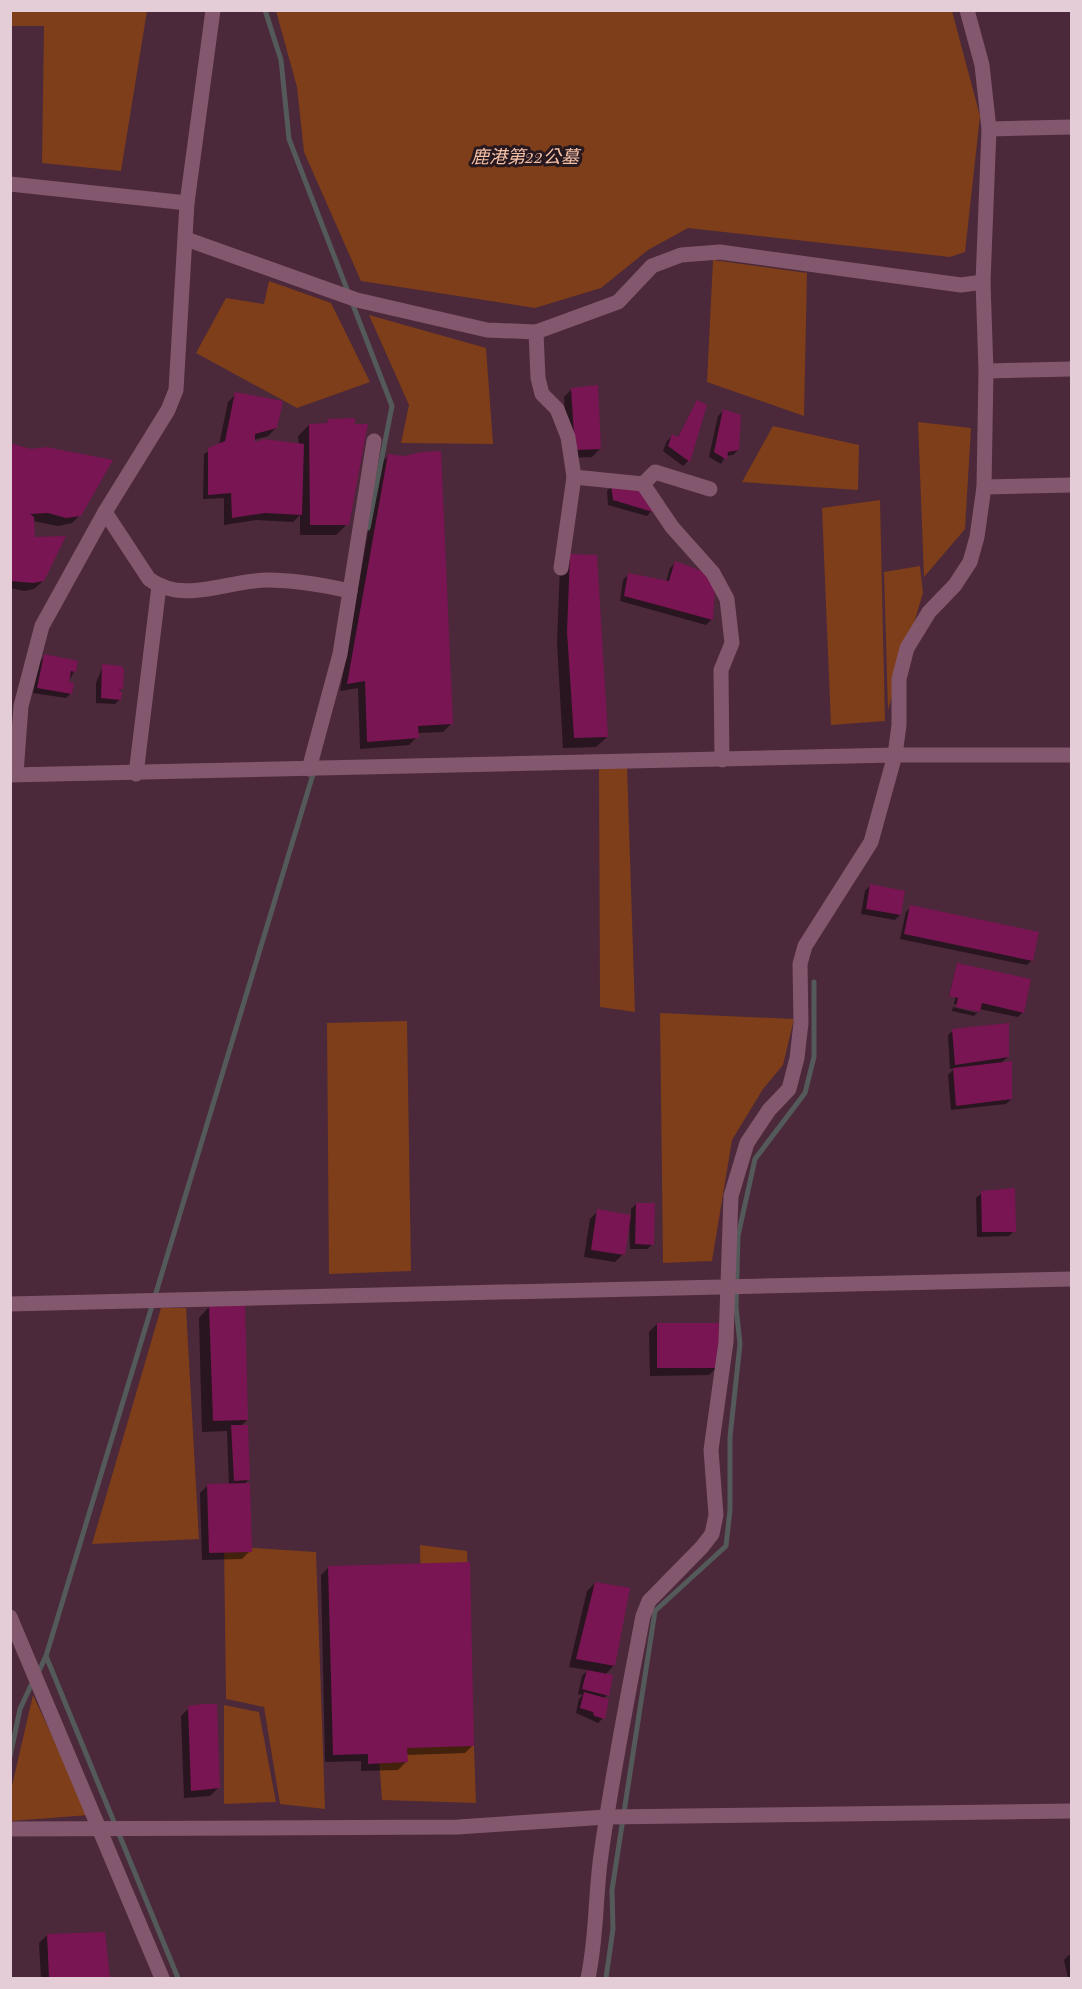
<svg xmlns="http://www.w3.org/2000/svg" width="1082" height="1989" font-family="'Playfair Display','Noto Sans TC',serif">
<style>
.green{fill:#7d3e19}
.shadow{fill:#0007}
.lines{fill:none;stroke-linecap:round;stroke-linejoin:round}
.stream{stroke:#535a59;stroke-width:5}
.building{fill:#791553}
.minor{stroke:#83576d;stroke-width:15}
.labels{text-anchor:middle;stroke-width:6;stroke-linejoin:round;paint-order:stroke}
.park-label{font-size:18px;font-style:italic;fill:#f6c2a7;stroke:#27171f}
</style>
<rect width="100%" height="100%" fill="#4b283a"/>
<g class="green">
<polygon points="10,11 147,11 121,171 42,163 44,26 11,26"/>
<polygon points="276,11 952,11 980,116 965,252 950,257 688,228 648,250 601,288 535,308 361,281 304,152 297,87"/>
<polygon points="713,260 807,273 804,416 707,382"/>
<polygon points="269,281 331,303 370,382 297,408 196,353 226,298 264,304"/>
<polygon points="369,315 486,348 493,444 401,443 409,405"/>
<polygon points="918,422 971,428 965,529 924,577"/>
<polygon points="773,426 859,445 858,490 742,482"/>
<polygon points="880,500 885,721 831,725 822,508"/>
<polygon points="920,566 923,593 888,710 884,572"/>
<polygon points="627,766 635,1012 600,1007 599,768"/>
<polygon points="660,1013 794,1019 783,1065 763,1089 732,1140 712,1261 663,1263"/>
<polygon points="407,1021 411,1271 329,1274 327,1023"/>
<polygon points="161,1308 186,1308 199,1539 92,1544"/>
<polygon points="420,1545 467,1551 476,1803 382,1800 377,1730 423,1730"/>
<polygon points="224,1546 316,1552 325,1809 280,1804 264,1707 226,1699"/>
<polygon points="33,1695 89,1815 11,1821 11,1790"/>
<polygon points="224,1705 259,1712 276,1802 224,1804"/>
</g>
<g class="shadow">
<polygon points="572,389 600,449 592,457 568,458 564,397"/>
<polygon points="236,394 276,428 268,436 254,440 254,444 299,445 298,436 309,425 324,425 328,421 347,524 336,535 300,535 300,515 293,522 256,520 224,525 224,498 203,499 204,454 219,445 228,402"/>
<polygon points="697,402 705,406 688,461 683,466 663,451 667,441 672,436 677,438"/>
<polygon points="723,411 738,450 733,455 726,456 721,464 709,457 718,416"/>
<polygon points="10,445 31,451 80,515 72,523 58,526 33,521 33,539 43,581 34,589 24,591 10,588"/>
<polygon points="388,456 451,724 443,732 417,733 417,737 409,745 360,749 358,688 340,691 380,464"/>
<polygon points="612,486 651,511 647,516 608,505 607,491"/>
<polygon points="571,556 607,737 596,747 563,748 557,643 560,566"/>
<polygon points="675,563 714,588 711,620 706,625 620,601 623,580 628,575 666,582 670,568"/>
<polygon points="45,656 74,672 67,683 71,693 66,698 33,693 40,661"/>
<polygon points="103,666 122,688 119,691 120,699 115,704 96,703 96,683"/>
<polygon points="870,886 900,915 895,920 861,914 865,891"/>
<polygon points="911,907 1032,960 1027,965 900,939 906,912"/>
<polygon points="957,964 1023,1012 1018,1017 979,1009 977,1013 977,1010 954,1004 955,999 948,998 955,999 955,996 949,995"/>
<polygon points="953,1007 977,1013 974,1016 952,1011"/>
<polygon points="953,1030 1008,1057 1001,1063 1011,1099 1006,1104 951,1110 948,1075 955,1068 950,1069 948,1035"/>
<polygon points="982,1193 1014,1231 1009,1236 977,1237 976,1198"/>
<polygon points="636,1204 653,1244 647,1249 630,1249 629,1217 623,1254 615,1262 584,1257 590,1219 598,1211 631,1216 631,1209"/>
<polygon points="209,1307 247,1420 240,1427 249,1479 244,1484 250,1551 242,1559 202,1560 200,1493 208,1485 229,1485 227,1431 202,1432 199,1318"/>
<polygon points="657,1324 717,1367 709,1375 650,1376 649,1332"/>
<polygon points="329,1567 473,1745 465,1753 406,1755 406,1762 398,1770 361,1771 361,1761 325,1762 321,1575"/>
<polygon points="595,1583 614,1665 605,1675 607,1695 603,1699 603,1718 598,1723 576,1713 579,1699 583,1695 578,1694 582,1676 588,1670 569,1667 587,1591"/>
<polygon points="189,1708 218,1788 210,1796 184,1798 181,1716"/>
<polygon points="47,1935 109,1978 41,1978 39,1943"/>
<polygon points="1069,1955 1072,1955 1072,1978 1068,1978 1064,1960"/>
</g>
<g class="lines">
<g class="stream">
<polyline points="265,10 281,60 289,139 392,406 368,528"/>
<polyline points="38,1673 46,1656"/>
<polyline points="10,1757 20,1709 33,1681"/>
<polyline points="178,1978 46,1656 314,771"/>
<polyline points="606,1978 613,1929 612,1890 655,1611 726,1546 730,1510 730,1437 740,1344 736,1307 738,1236 755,1159 805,1093 814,1057 814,982"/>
</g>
</g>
<g class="building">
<polygon points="598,385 601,449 575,450 571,388"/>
<polygon points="235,392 283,401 277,428 255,434 255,442 264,439 304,444 302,515 265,513 232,518 231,493 208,495 208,448 225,441"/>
<polygon points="697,400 707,405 690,462 668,446 672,434 678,437"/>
<polygon points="723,409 741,415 739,450 728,452 727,460 714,452"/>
<polygon points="355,418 355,424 368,424 349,525 310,525 309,424 327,423 328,419"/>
<polygon points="10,443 31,449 46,447 113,460 81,516 66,518 48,513 30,514 34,517 35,537 66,536 44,581 33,583 10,581"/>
<polygon points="441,451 453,724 418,726 419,738 367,742 365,681 347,684 388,454 404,456 422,452"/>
<polygon points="611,485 642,489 653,512 613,500"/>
<polygon points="570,554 597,555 608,737 574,738 567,632"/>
<polygon points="675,561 707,573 715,588 713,620 624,596 628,573 669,581"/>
<polygon points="44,654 78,661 76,672 71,671 69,682 74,683 72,694 37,688"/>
<polygon points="102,664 122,666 124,670 123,689 119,689 122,693 121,700 101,698"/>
<polygon points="870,884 905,891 901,915 866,909"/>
<polygon points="910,905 1039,932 1033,961 904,934"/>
<polygon points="957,963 1031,979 1024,1013 982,1003 980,1012 956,1007 958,998 949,996"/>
<polygon points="1009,1023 1009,1057 955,1065 952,1029"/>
<polygon points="1012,1061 1012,1099 956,1106 953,1068"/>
<polygon points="1015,1188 1016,1232 982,1232 981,1191"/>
<polygon points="636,1203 655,1203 654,1245 635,1244"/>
<polygon points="597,1209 631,1215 625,1255 591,1250"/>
<polygon points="245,1305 248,1420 213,1421 209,1306"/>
<rect x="657" y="1323" width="62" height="45"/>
<polygon points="231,1425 248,1425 250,1480 234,1481"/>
<polygon points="250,1483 252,1552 209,1553 207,1484"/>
<polygon points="470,1562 474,1746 407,1748 408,1762 368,1764 368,1754 333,1755 328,1566"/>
<polygon points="595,1582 630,1588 615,1666 576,1659"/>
<polygon points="587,1670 613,1675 609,1696 582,1689"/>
<polygon points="584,1692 609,1699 605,1719 594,1716 593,1712 580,1708"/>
<polygon points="203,1704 217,1704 220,1788 191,1791 188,1706"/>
<polygon points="105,1932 110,1978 49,1978 47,1934"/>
</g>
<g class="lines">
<g class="minor">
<polyline points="989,129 1072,127"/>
<polyline points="10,184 187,203"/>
<polyline points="186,239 357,300 487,330 536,332 618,302 652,266 681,255 720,252 961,285 983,282"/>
<polyline points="536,332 538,378 542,394 557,409 568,437 574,477 643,484 672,527 713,573 727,599 732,643 721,670 722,760"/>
<polyline points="986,371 1072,369"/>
<polyline points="643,484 655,472 710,489"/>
<polyline points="984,487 1072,485"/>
<path d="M105,512l44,67c35,26 79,1 118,1 28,0 56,5 83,11"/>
<polyline points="561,568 574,477"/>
<polyline points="309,769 340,654 374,441"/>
<polyline points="16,774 21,706 42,626 105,512 168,410 176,390 187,203 213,10"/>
<polyline points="136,774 159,586"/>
<polyline points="10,775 895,755 1072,755"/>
<path d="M10,1304c354,-8 708,-19 1062,-25"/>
<polyline points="10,1617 162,1978"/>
<polyline points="10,1829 458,1827 606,1817 1072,1811"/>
<path d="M588,1978c9,-42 7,-80 13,-123 11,-80 27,-160 42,-239l6,-15 53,-54 10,-13 4,-19 -5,-65 15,-108 5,-146 16,-53 22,-33 20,-21 8,-31 4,-35 -1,-59 5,-18 66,-104 24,-87 4,-30v-46l8,-31 22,-36 26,-27 15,-23 7,-25 7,-50 2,-116 -3,-89 6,-153 -7,-64 -15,-55"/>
</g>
</g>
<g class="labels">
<g class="park-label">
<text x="525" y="163">鹿港第22公墓</text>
</g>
</g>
<rect width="1082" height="1989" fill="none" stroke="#e5cdd8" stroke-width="24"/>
</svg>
